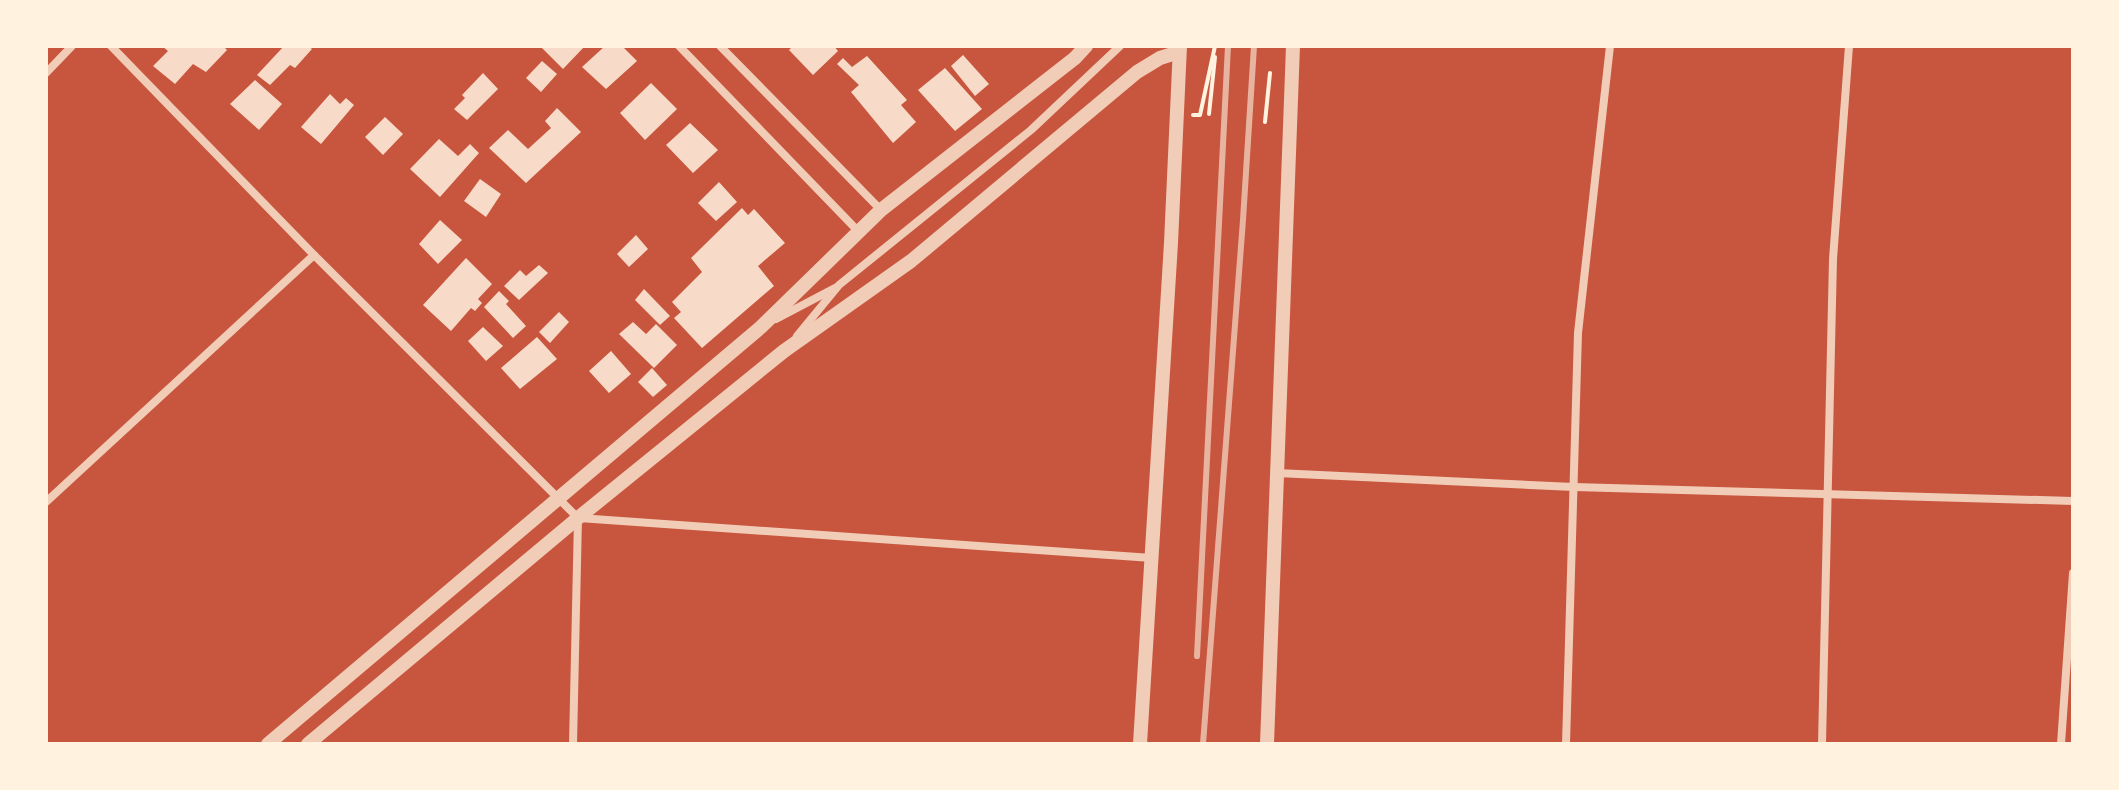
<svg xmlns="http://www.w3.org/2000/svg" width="2119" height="790" font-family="Arial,sans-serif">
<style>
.building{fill:#f7dbc8}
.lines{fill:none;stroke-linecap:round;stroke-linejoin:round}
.path{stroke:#fff3e0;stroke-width:4}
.minor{stroke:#f1ccb7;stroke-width:8}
.tertiary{stroke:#f1ccb7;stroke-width:14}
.rail{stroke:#e9b49f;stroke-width:6}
</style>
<rect width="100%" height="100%" fill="#c8553d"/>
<g class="building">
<polygon points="162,46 223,46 227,50 206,72 193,64 175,84 153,66 168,51"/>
<polygon points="284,46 308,46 312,49 295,68 290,65 270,85 257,75"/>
<polygon points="540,46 585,46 563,69"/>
<polygon points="605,46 622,46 637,61 606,89 582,67"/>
<polygon points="793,46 834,46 838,51 813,75 789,50"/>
<polygon points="963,55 989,84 975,96 951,66"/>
<polygon points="867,56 907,100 901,105 916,122 893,143 851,92 859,85 837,64 843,58 852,67"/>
<polygon points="542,61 557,74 541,92 526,78"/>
<polygon points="945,68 982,109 955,131 918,90"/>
<polygon points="483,73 498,89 467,120 454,109 465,98 462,95"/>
<polygon points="255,80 282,104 259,130 230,104"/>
<polygon points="651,83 677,109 645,140 620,113"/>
<polygon points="330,94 340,104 346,98 354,105 321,144 301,127"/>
<polygon points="557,108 581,132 526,183 489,148 508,130 528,149 551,128 545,121"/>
<polygon points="385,117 403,134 383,155 365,137"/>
<polygon points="690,123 718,150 693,173 666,145"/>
<polygon points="439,139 458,156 470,144 479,153 440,197 410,169"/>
<polygon points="480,179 501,194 486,217 464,201"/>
<polygon points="719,182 737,202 716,221 698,203"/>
<polygon points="742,208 748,215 754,209 785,243 758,266 774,286 702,348 674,318 681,312 672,302 702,272 691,258"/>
<polygon points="440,220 462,240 438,264 419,244"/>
<polygon points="636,235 648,249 629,267 617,254"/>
<polygon points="466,258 492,284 478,299 482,303 475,311 471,308 451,331 423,305"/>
<polygon points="539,265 548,273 519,300 504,286 520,270 526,276"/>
<polygon points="644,289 670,316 660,325 635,300"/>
<polygon points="499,291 509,301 506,304 526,326 513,338 484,307"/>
<polygon points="559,312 569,322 550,343 539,332"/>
<polygon points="633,322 646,334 656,324 677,345 654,368 619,334"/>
<polygon points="483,327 503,346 486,361 468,341"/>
<polygon points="537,337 557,359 520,389 501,368"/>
<polygon points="611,351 631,374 609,393 589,371"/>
<polygon points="652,368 667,385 653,397 638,382"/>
</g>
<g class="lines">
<g class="path">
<polyline points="1209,114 1215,57"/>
<polyline points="1193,115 1200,115 1215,46"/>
<polyline points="1265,122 1270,73"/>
</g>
<g class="minor">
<polyline points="111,46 314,255 578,518 573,744"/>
<polyline points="679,46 857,230"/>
<polyline points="720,46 881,210"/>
<polyline points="46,73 72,46"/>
<polyline points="776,319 835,288"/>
<polyline points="797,336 839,285 1031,130 1120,46"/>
<polyline points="1277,473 1574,487 2073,501"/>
<polyline points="46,502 314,255"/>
<polyline points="579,518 1152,558"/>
<polyline points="1566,744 1578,333 1610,46"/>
<polyline points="1822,744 1833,259 1849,46"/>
<polyline points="2061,744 2073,573"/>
</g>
<g class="tertiary">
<polyline points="268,744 761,327 881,210 1075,58 1086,46"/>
<polyline points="308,744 578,518 784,351 911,261 1137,72 1160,58 1179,52"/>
<polyline points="1140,744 1171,243 1180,46"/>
<polyline points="1267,744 1293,46"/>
</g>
<g class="rail">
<polyline points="1197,656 1228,46"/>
<polyline points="1203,744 1243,220 1254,46"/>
</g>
</g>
<rect width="2119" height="790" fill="none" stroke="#fff3e0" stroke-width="96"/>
</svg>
